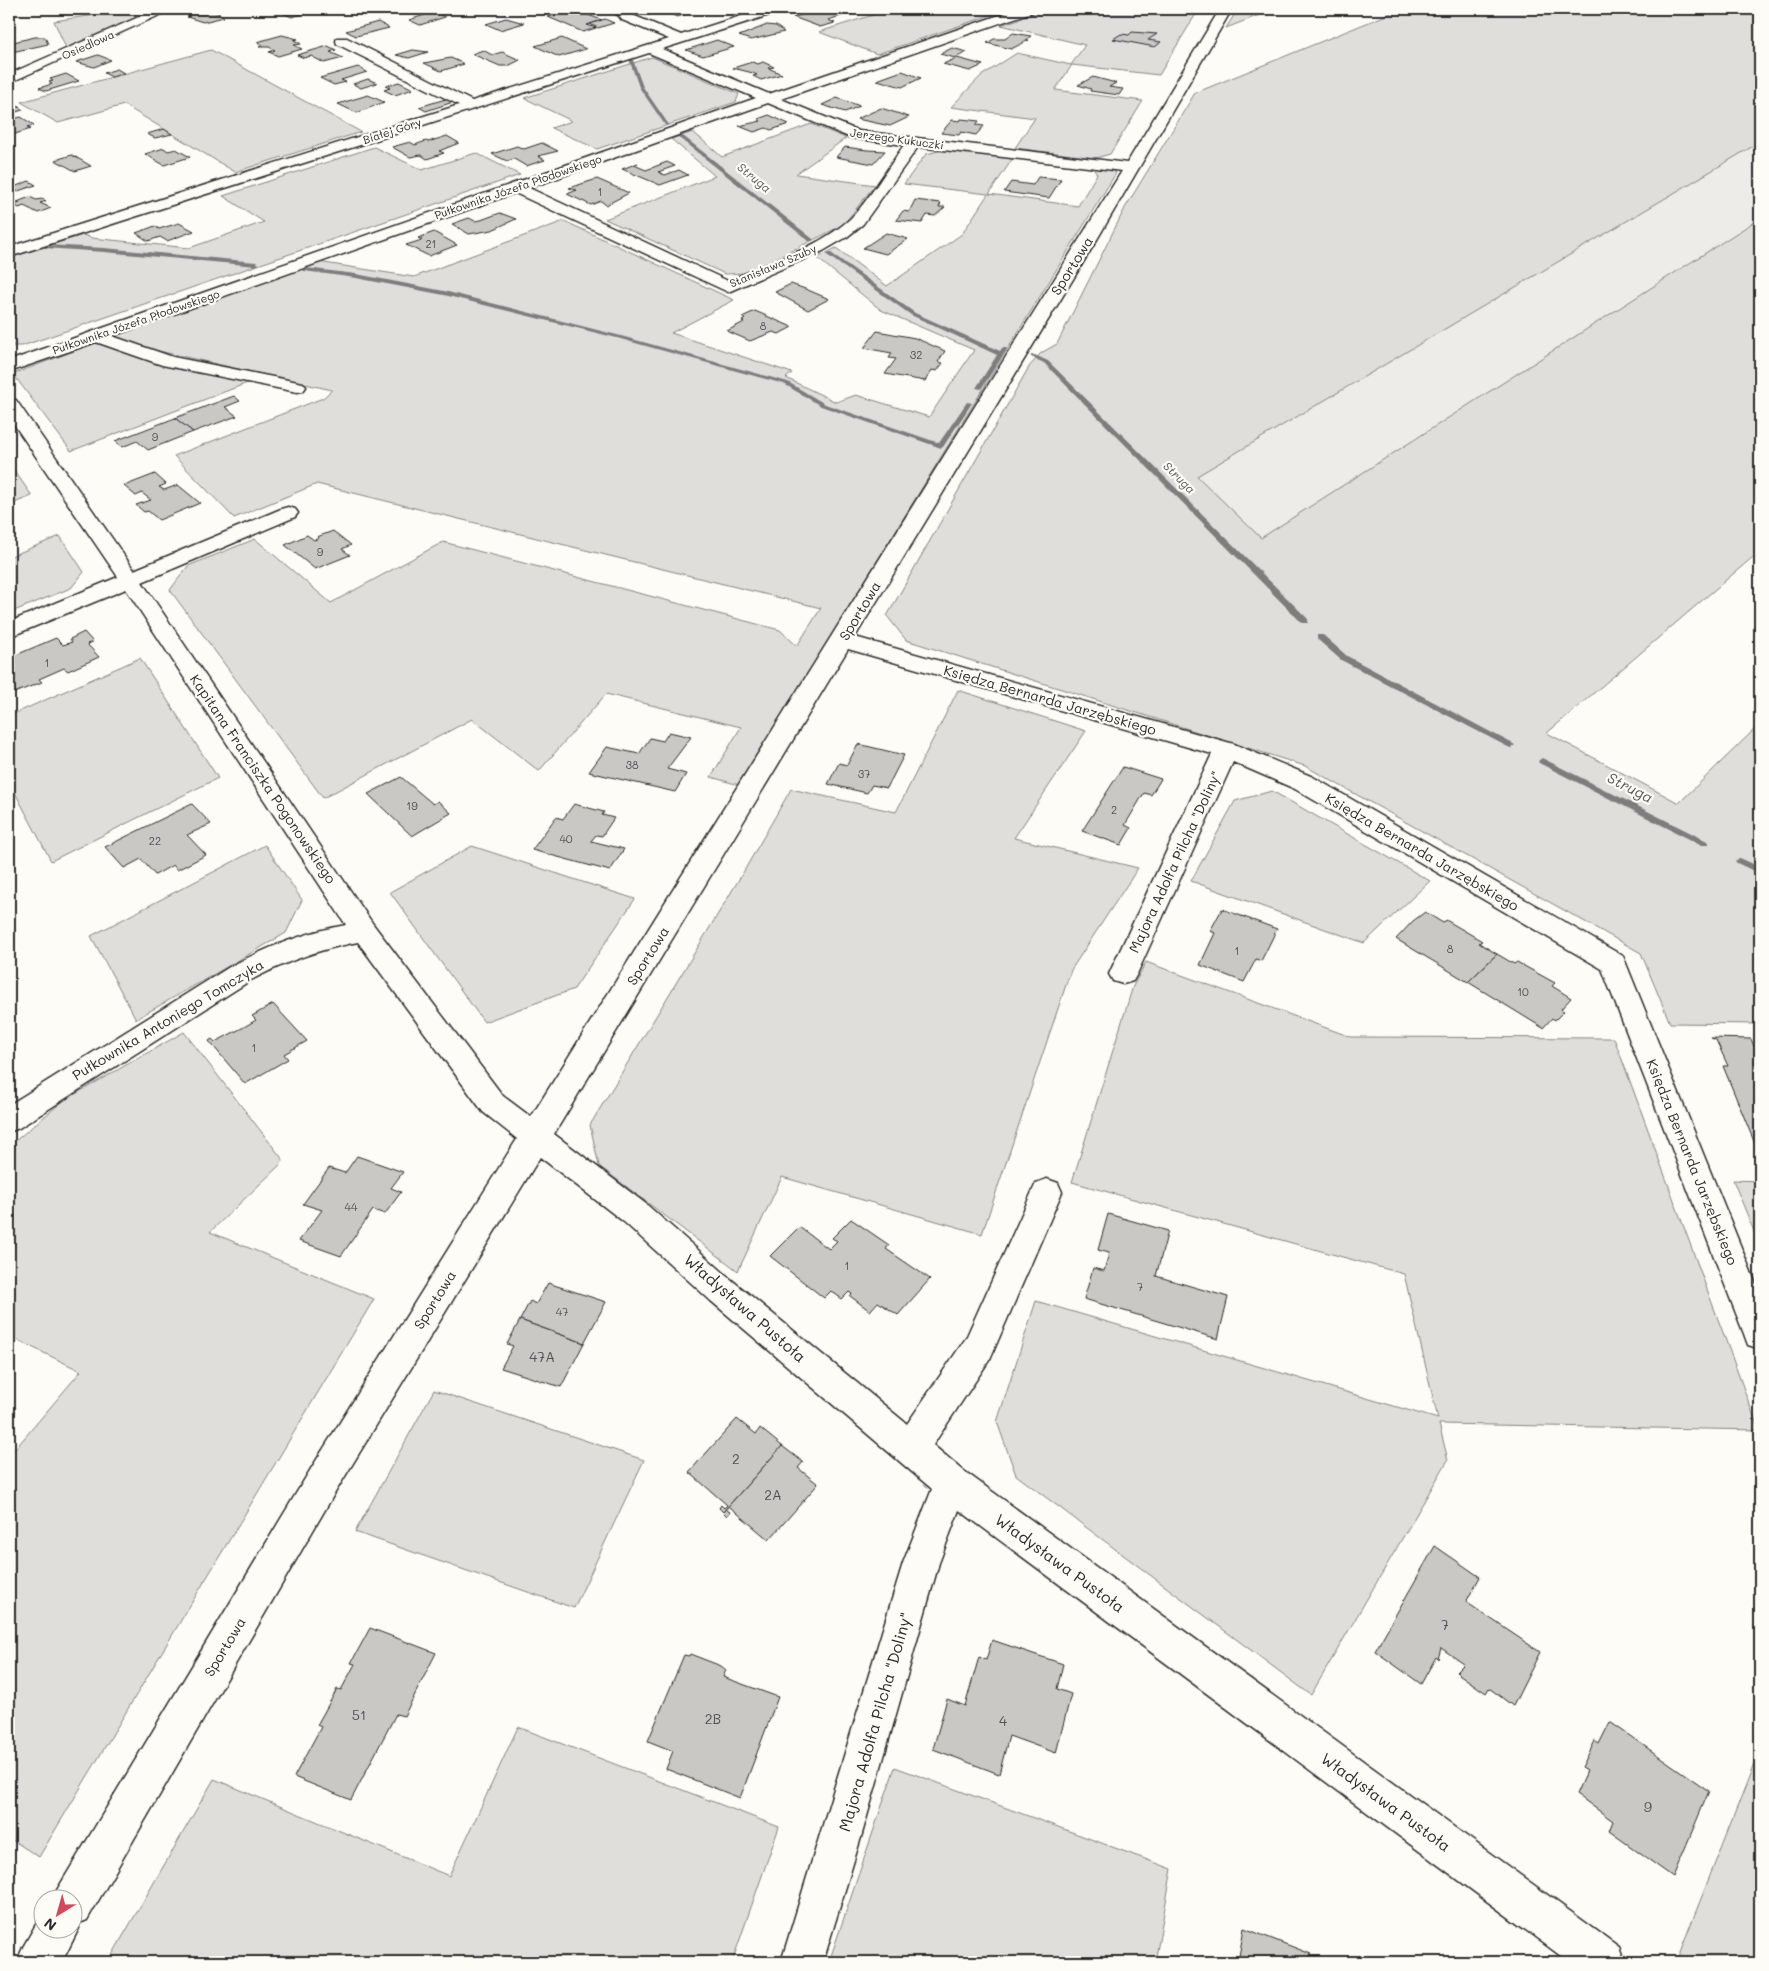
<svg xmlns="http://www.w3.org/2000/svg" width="1769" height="1971" font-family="Mali,sans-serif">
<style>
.built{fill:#edece8}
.green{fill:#dfdeda;stroke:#858482}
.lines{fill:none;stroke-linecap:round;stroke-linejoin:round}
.stream{fill:#7e7d7b;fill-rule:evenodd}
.building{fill:#c9c8c4;stroke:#2b2b2b}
.minor-casing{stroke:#2b2b2b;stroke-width:3}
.minor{fill:#fdfcf7;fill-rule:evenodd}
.labels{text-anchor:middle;stroke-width:4.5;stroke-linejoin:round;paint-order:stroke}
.far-street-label{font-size:11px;fill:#2b2b2b;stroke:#fdfcf7}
.number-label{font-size:11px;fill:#525251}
.far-water-label{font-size:12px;font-style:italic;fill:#5b5b5a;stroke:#fdfcf7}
.street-label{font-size:14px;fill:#2b2b2b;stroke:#fdfcf7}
.near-number-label{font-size:14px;fill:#525251}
.water-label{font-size:15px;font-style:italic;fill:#5b5b5a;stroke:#fdfcf7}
.near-street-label{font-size:16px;fill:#2b2b2b;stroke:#fdfcf7}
</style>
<rect width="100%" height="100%" fill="#fdfcf7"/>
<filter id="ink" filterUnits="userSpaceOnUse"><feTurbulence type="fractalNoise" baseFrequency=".02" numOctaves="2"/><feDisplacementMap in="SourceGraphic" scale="10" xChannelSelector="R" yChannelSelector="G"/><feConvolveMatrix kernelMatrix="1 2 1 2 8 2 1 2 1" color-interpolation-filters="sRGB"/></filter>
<g filter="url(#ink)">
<polygon class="built" points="1760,142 1760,218 1261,538 1197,476"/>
<g class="green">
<polygon points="135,9 155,9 66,48 54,21"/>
<polygon points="892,9 1008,9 877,54 819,32"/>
<polygon points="1048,9 1199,9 1159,75 1072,65 1055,90 1143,101 1110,154 1096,158 1015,148 1035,118 951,107 981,76 1017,53 1071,65 1085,45 1001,25"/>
<polygon points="1238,9 1275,9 1226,28"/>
<polygon points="1401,9 1760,9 1760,142 1197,476 1261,538 1760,218 1760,551 1547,733 1679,803 1760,724 1760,1024 1670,1023 1641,953 1305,766 906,640 887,616 1029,367 1041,353 1057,344 1125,208 1195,93"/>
<polygon points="211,50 361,132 235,172 124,105 58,123 21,102"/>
<polygon points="652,57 739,94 736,102 597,149 551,128 572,121 524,98"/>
<polygon points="811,124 846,138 796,174 875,185 843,225 747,273 725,274 605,219 715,176 671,139 693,132 722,157"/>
<polygon points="374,147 422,170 476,153 520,175 22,346 9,346 9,258 83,235 92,238 189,248 264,222 223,196"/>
<polygon points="943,150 1013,158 989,194 1078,206 1097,174 1092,167 1110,169 1116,173 739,785 711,777 741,727 606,694 539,771 472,719 323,798 170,590 188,566 255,539 331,603 443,542 780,630 797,646 821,608 317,484 234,518 174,456 323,398 332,390 123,343 112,337 318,262 414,277 564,221 734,300 671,333 792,373 786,378 836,402 856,395 929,417 974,350 881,310 817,258 836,248 887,286 962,234 988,194 904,184 926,154"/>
<polygon points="95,343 250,382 71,451 13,374"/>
<polygon points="9,463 32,496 9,505"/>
<polygon points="60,536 84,572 71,588 9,613 9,557"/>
<polygon points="140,658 218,778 51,861 9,781 9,716"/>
<polygon points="958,690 1086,731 1014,838 1138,868 1071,970 982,1234 782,1177 738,1271 599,1166 590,1125 744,871 791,789 896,812"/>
<polygon points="1272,791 1430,881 1364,943 1191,881 1235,801"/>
<polygon points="265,845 302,900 286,933 136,1019 91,936"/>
<polygon points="472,846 635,899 574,989 484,1022 390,892"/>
<polygon points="1146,962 1351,1037 1614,1038 1759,1430 1439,1424 1448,1460 1311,1695 1016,1475 997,1422 1036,1301 1438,1419 1404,1274 1072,1182 1133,986"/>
<polygon points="184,1032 284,1161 210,1232 374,1299 39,1857 9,1838 9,1456 81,1371 9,1336 9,1146 63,1101"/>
<polygon points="1733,1180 1760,1181 1760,1246"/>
<polygon points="434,1390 644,1460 574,1608 355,1532"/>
<polygon points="518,1727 779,1827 732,1962 108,1962 214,1779 449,1876"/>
<polygon points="1760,1749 1760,1962 1676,1962"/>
<polygon points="895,1767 1172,1869 1155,1962 829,1962"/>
</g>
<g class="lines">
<g class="stream">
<polygon points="614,9 618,9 619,17 615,16"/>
<polygon points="629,59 633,60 643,87 669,125 665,125 639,87"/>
<polygon points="679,136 683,136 813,239 813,241 809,241 679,138"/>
<polygon points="9,243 17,245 9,247"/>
<polygon points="46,245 104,248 256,262 259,264 256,266 104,252 44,248 43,247"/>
<polygon points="827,253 831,253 915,313 1000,351 1002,348 1006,348 1007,349 981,389 976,388 997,355 911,315 827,255"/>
<polygon points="306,268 356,274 444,291 621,336 788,382 825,404 939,443 967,402 972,403 943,447 941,448 821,406 784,384 617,338 444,295 356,278 304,271 303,270"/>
<polygon points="1031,355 1035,355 1048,361 1308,619 1308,623 1302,623 1044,363 1031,357"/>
<polygon points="1317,635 1323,635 1347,656 1515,745 1511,748 1508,747 1341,660 1317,639"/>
<polygon points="1542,758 1707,841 1709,843 1707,845 1701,845 1539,763 1538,761"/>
<polygon points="1740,858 1760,867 1760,874 1737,863 1735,861"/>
</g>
</g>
<g class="building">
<polygon points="200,9 213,10 224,17 203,22 187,17 190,16 186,14"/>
<polygon points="283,9 313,9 315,10 292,17 280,12 286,10"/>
<polygon points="632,9 647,9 657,13 648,15"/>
<polygon points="669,9 692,9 697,11 677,17 663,11"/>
<polygon points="825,9 831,9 844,15 828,20 835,23 820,27 793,17"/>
<polygon points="572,11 588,15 602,20 587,25 596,28 583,32 548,17"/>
<polygon points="434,12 445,17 420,25 409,20"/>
<polygon points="506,18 524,23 500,30 486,24"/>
<polygon points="605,19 614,23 598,28 590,24"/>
<polygon points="378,22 389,28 356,36 346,31"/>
<polygon points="767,25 776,26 784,32 751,40 739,36"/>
<polygon points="1132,32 1157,34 1148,40 1161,42 1155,47 1113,39 1121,34 1129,35"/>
<polygon points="1013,33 1031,36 1026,40 1029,40 1011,49 987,43 994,39 1005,39"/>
<polygon points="282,35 298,39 294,40 301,44 294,45 302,49 278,56 269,52 275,50 269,47 259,47 263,45 257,42"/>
<polygon points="35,37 45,37 48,44 12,52 9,43"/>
<polygon points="562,38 586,49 559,57 535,46"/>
<polygon points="717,40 734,47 703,56 686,50"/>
<polygon points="328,46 336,50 330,52 343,58 324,63 311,56 304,58 297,55"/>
<polygon points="952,48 967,52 955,58 940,54"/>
<polygon points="413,50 428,52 409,58 396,55"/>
<polygon points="483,50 492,55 502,52 520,60 508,66 500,66 472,54"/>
<polygon points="98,55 111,60 94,67 76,62"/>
<polygon points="451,58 464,64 441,71 424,63"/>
<polygon points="957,58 983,65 970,71 943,64"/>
<polygon points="752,62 758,64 763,62 774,67 768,68 782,74 761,80 753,76 757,75 753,73 733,68"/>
<polygon points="358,67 367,72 341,80 346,82 334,85 320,78"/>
<polygon points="117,69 124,73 112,77 104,73"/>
<polygon points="902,71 921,78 902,87 877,80"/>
<polygon points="66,74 79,81 46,91 39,88 52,84 49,82 53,81 50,79"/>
<polygon points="1093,77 1116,83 1109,87 1123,89 1119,95 1090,91 1091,89 1078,85"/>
<polygon points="368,79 377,83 361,88 353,84"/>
<polygon points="399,82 413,89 395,95 384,90 390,88 385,86"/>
<polygon points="368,95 384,102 357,113 338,104"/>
<polygon points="449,98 456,101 426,111 419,107"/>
<polygon points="837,98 860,106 845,112 822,105"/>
<polygon points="16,105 23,110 9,114 9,107"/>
<polygon points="881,108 909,117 890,126 857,119"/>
<polygon points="769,115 789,124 771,130 766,128 754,132 739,126 761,121 758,119"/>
<polygon points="21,117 34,125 27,127 31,129 12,135 9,133 9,120"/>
<polygon points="961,119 979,121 976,125 984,126 976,135 961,132 959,135 941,133 952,120 960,121"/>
<polygon points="164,129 172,134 155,138 147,134"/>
<polygon points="447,136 459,143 439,151 444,153 427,159 421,155 410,157 392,147 410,142 415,145 426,141 428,142"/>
<polygon points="542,143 558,151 538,156 545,160 526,166 514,159 507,161 492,154 517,146 524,149"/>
<polygon points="845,147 867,150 885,151 873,164 836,157"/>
<polygon points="164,148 168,151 176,149 190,157 164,165 145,154"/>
<polygon points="72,155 91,166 75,171 55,160"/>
<polygon points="667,162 675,166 658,172 665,175 679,170 688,175 660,185 622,169 638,163 634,165 646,170"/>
<polygon points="1038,177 1061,179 1049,198 1004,192 1011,182 1033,185"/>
<polygon points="597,179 629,193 606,205 601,201 591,205 567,194 577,190 569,188"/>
<polygon points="29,181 36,185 9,194 9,189"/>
<polygon points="30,197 36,200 42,199 46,201 40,203 51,208 38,213 24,206 19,208 14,205 20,203 17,202"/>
<polygon points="915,200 941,203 939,207 945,207 935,216 927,215 922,223 896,220 903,211 909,212"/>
<polygon points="500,213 516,219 492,230 469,234 452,224 469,218 475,221 481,220"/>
<polygon points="179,223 194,231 167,241 160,237 148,241 136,233 155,226 159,229"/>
<polygon points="434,232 457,245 429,256 406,245 422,240 418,238"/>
<polygon points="886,233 908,239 886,254 863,248"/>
<polygon points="791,284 808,290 829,299 808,310 775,292"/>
<polygon points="755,311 792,327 779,334 773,332 750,341 727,331 744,322 742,321 745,319 742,317"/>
<polygon points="877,331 915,338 945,351 938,362 943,363 937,371 932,370 925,381 885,374 896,359 889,358 892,353 864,348"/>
<polygon points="234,396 240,401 225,407 237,416 193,432 175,418"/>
<polygon points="175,418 193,432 148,450 137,441 122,447 115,441"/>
<polygon points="155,474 166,484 159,487 164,490 178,485 200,503 159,520 148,511 144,512 136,505 151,500 142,493 136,496 124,486"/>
<polygon points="333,531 351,545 342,549 350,555 315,569 285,545 307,535 314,540 319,538 317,537"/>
<polygon points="84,632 93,642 87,644 99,657 68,671 64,668 39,679 42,682 9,695 9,658 56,638 63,645 72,642 70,639"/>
<polygon points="669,732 691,737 667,769 686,774 675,792 589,772 607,747 639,754 650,738 663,741"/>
<polygon points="858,744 904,755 887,788 872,785 867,793 828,784 839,763 847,765"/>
<polygon points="1123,767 1161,779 1151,795 1144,793 1125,825 1131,828 1121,845 1082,831"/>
<polygon points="401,777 433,804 438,801 451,813 412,836 368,794"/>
<polygon points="192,804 211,824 187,835 206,855 177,870 173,865 155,875 141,859 124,868 105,847"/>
<polygon points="574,804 604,812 602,815 614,818 602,836 596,835 591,841 624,849 610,871 532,850 556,817 563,819"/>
<polygon points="1222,909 1277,929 1261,961 1256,959 1244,982 1200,965 1215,933 1210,931"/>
<polygon points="1425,912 1443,923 1446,920 1482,941 1479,943 1497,954 1468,982 1396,939 1413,921"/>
<polygon points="1497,954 1514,964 1517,962 1555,983 1552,986 1571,998 1561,1009 1564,1011 1555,1020 1552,1018 1543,1028 1468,982"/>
<polygon points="273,1004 307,1041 284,1054 288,1059 245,1084 209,1041 212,1039 215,1042 244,1027 256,1020 252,1016"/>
<polygon points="1711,1038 1751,1039 1760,1060 1760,1156 1723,1066 1728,1066 1716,1040"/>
<polygon points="357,1156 403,1172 391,1188 401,1192 385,1214 373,1210 341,1256 299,1241 322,1210 303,1204 329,1168 345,1173"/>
<polygon points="1108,1214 1168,1231 1156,1276 1228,1297 1218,1339 1084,1299 1093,1268 1104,1271 1109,1253 1098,1250"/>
<polygon points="851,1219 889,1245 886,1249 930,1279 898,1315 878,1302 870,1311 850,1296 852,1294 849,1292 842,1299 831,1291 824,1298 770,1256 799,1227 829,1249 837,1241 832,1238"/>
<polygon points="548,1283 606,1302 584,1343 520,1320 530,1301 536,1304"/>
<polygon points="520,1320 584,1343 561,1387 501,1368 513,1346 507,1344"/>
<polygon points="737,1419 756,1434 760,1428 782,1446 723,1512 719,1508 721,1505 724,1508 727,1505 689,1472"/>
<polygon points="782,1446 803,1462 798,1468 818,1484 769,1540 730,1507 727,1510 730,1512 727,1516 723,1512"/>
<polygon points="1435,1546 1480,1577 1466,1602 1540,1652 1513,1706 1489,1688 1486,1693 1456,1672 1464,1664 1441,1648 1438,1659 1436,1657 1421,1684 1375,1651"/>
<polygon points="370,1628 436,1653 404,1716 396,1714 351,1800 294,1777 321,1727 317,1725 337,1689 341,1690 355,1664 351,1663"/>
<polygon points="992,1640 1063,1664 1057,1689 1071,1694 1056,1753 1009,1736 999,1774 933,1749 947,1699 965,1706 979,1657 986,1660"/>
<polygon points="690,1654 721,1666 726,1670 723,1677 778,1697 740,1798 666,1769 673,1751 648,1741 684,1655 689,1656"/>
<polygon points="1610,1722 1709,1791 1673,1877 1609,1831 1613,1821 1576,1794 1587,1770 1582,1767 1595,1741 1599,1744"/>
<polygon points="1244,1928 1311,1954 1310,1962 1238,1962"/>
</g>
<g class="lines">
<defs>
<g id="minor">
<polygon points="157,9 173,9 9,83 9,74"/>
<path d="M614,9h12l4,5 51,21 82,-26h18l-2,3 -117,37 107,45 248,-85h17l-2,3 -251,87 78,32 268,32 93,-154h12l-140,239 -237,389 379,107 79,33 310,179 137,338v55l-12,-4 -4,-11 -142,-365 -307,-180 -62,-27 -96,212 -4,7 -10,3 -10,-3 -4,-7 103,-220 -364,-105 -294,485 92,70 87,77 174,143 59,-86 70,-155 11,-4 11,4 4,9 -72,167 -57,86 31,26 655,476 6,15h-56l-610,-452 -20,53 -77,271 -39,128h-42l122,-399 29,-74 -221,-188 -87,-79 -84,-65 -207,339 -246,424 -10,4 2,4 -17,34h-45l6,-15 19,-33v14h30v-30h-18l3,-8 252,-418 208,-333 -34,-27 -125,-170c-42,8 -70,19 -107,38l-232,148 -10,4v-27l222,-139c38,-19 74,-34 115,-41l-220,-336 -117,48v-15l109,-45 -109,-160v-18l7,1 118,170 147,-61 7,-2 7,2 3,4 -3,4 -153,65 231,342 130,172 28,21 591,-946 -204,-24 -55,77 -16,13 -24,14 -95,41 -213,-99 -403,143 61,21 130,26 3,4 -3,4 -6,1 -135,-27 -66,-23 -87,30v-11l747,-263 -107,-45 -640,204v-10l450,-142 -122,-61 -1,-3 1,-3h10l125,63 197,-62 -47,-19zM768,103l83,35 53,7c-15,21 -37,58 -54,74 -33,30 -82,44 -122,62l-199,-93z"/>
</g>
</defs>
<use href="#minor" class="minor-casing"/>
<use href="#minor" class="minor"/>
</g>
</g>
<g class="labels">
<g class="far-street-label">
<text transform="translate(88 45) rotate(-24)" y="4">Osiedlowa</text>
<text transform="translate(392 131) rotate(-18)" y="4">Białej Góry</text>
<text transform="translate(897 139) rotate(8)" y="4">Jerzego Kukuczki</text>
<text transform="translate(518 187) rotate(-19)" y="4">Pułkownika Józefa Płodowskiego</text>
<text transform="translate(773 266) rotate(-23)" y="4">Stanisława Szuby</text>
<text transform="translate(136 322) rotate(-19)" y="4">Pułkownika Józefa Płodowskiego</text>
</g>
<g class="number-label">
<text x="600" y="196">1</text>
<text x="431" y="248">21</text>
<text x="763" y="330">8</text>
<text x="916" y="359">32</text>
<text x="155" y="441">9</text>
<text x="320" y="556">9</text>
<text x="47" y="667">1</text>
<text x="632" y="769">38</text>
<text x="864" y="778">37</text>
<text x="412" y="810">19</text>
<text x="1114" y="814">2</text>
<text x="566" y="843">40</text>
<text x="155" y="845">22</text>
<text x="1450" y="953">8</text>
<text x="1237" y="955">1</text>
<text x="1523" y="996">10</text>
<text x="254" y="1052">1</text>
<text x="351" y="1211">44</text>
<text x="847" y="1270">1</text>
<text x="1140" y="1291">7</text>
<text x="562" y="1316">47</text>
</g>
<g class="far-water-label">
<text transform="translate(754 178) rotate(39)" y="4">Struga</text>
<text transform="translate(1179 478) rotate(45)" y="4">Struga</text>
</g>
<g class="street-label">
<text transform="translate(1072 266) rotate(-58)" y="5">Sportowa</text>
<text transform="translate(860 611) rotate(-59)" y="5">Sportowa</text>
<text transform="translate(1050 700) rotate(16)" y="5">Księdza Bernarda Jarzębskiego</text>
<text transform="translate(263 779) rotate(56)" y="5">Kapitana Franciszka Pogonowskiego</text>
<text transform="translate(1422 852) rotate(30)" y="5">Księdza Bernarda Jarzębskiego</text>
<text transform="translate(1175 862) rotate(-65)" y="5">Majora Adolfa Pilcha "Doliny"</text>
<text transform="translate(648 956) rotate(-58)" y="5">Sportowa</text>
<text transform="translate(168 1020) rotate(-31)" y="5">Pułkownika Antoniego Tomczyka</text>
<text transform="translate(1692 1162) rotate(68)" y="5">Księdza Bernarda Jarzębskiego</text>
<text transform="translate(435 1300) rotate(-58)" y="5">Sportowa</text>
<text transform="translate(225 1647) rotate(-59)" y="5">Sportowa</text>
</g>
<g class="near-number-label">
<text x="542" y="1362">47A</text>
<text x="736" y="1464">2</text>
<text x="773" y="1500">2A</text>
<text x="1445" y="1630">7</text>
<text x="359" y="1720">51</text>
<text x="713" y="1724">2B</text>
<text x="1003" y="1726">4</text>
<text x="1648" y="1812">9</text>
</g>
<g class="water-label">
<text transform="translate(1630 788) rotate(27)" y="5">Struga</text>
</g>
<g class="near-street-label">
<text transform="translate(745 1308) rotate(41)" y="6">Władysława Pustoła</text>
<text transform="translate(1060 1563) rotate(36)" y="6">Władysława Pustoła</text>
<text transform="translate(875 1722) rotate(-74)" y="6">Majora Adolfa Pilcha "Doliny"</text>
<text transform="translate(1386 1802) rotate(36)" y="6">Władysława Pustoła</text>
</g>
</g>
<rect width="1769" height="1971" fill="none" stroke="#fdfcf7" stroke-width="30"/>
<rect x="15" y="15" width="1739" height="1941" fill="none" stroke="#2b2b2b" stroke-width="2" filter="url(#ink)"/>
<g transform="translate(58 1914) rotate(217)"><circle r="24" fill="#fdfcf7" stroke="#a9a8a5"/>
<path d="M0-4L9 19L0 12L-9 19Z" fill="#d1495b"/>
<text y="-8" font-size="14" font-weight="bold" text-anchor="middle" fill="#2b2b2b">N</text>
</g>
</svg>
